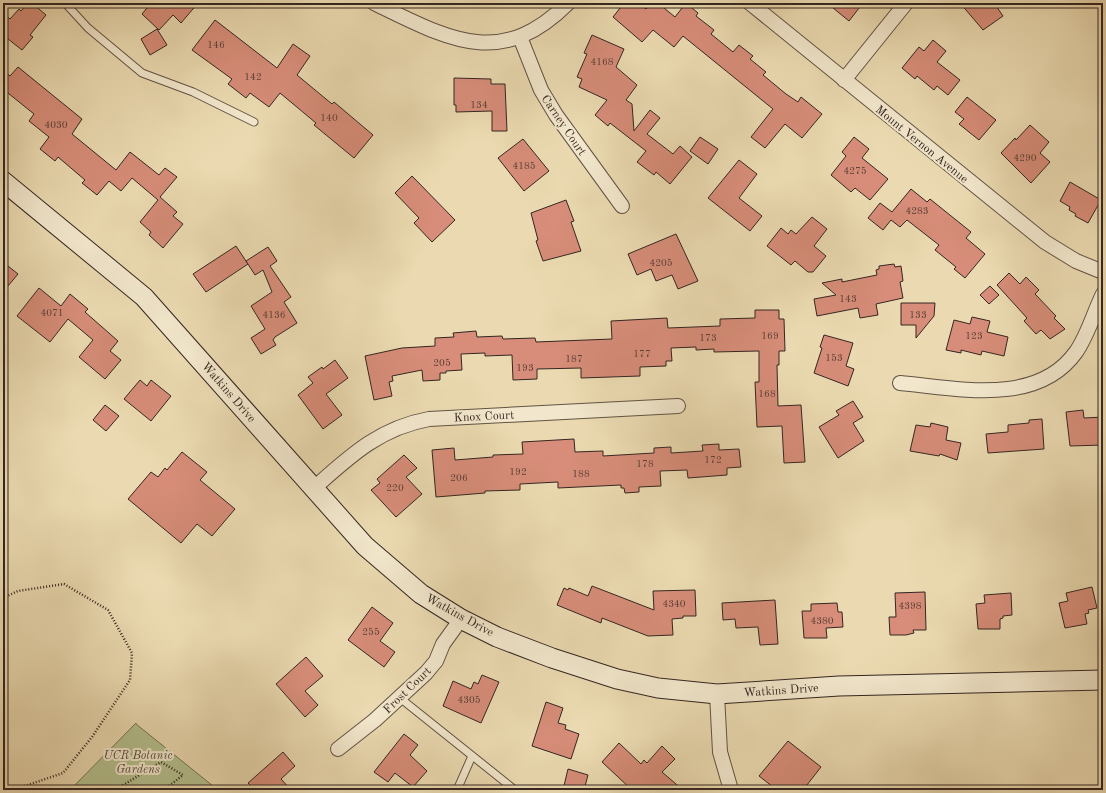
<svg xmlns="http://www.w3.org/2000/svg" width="1106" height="793" font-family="'Old Standard TT',serif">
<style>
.green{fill:#b4c08e;stroke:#747358}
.building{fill:#d78d79;stroke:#342621}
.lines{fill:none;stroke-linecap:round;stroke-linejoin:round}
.service-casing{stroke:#625345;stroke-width:9}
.minor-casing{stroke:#625345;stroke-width:16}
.secondary-casing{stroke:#342621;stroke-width:21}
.path{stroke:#342621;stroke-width:2.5;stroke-dasharray:1 2;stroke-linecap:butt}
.service{stroke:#f2e7cc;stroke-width:7}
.minor{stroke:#f2e7cc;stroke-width:14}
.secondary{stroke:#f2e7cc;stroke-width:19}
.labels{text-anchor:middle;stroke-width:4;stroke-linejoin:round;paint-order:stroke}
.number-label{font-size:10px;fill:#5d4037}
.street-label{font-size:12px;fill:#342621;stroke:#f2e7cc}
.park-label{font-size:12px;font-style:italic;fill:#544c3c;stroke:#f2e7cc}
</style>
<rect width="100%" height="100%" fill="#ebdab1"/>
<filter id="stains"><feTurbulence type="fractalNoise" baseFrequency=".005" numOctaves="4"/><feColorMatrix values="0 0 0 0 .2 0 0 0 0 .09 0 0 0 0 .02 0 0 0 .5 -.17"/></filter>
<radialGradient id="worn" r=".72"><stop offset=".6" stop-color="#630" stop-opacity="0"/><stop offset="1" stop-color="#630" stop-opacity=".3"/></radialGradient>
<polygon class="green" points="136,723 136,724 218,790 70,790"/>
<g class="building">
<polygon points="28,3 32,3 46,15 30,35 33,37 22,50 3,35 3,13 10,19 19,9 21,11"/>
<polygon points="151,3 198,3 181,23 173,15 159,30 142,14"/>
<polygon points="624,3 639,3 646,9 651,3 658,3 675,17 686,3 698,13 696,16 714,30 711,34 733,52 739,45 753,56 750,59 766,72 763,75 786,94 798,102 801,97 822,114 802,138 785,124 765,148 751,137 773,109 683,36 674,47 653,30 642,42 613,17"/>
<polygon points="827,3 863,3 849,21"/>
<polygon points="960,3 994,3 1003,16 983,30"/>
<polygon points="215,20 277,68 293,44 310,56 297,75 332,104 334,102 373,135 354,158 314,125 316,123 280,93 269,107 250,93 246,98 228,84 232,79 192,50"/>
<polygon points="157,29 167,45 150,55 141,39"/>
<polygon points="592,35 624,49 616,67 637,85 626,100 632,104 634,131 650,110 660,118 647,134 673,154 680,146 692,157 670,184 656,172 654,175 637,162 646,151 610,123 608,126 595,115 607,100 579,87 582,79 577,77 587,54 584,53"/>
<polygon points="933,40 946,51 937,62 960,80 948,95 937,86 934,90 917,76 915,79 902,68 919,47 924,51"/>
<polygon points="18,67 82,119 72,134 116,170 130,152 159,175 165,168 177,177 160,197 177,212 173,216 183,224 163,248 149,235 151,232 140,222 158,200 132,178 121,191 109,181 97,195 82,183 85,180 58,157 55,161 40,149 49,137 29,121 34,114 3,89 3,70 10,76"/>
<polygon points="454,78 491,79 491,84 505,84 507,131 492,131 492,111 456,112 456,105 454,105"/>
<polygon points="967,97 996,120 979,140 959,124 964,119 955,112"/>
<polygon points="1030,125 1049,142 1040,153 1050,162 1031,183 1001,153 1015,138 1016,140"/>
<polygon points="700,137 718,149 708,164 690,151"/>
<polygon points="854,137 869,149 862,158 888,179 870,200 855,188 851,192 831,175 846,156 842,152"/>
<polygon points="523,139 549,171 524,191 498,158"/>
<polygon points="739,160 757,174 739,198 762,216 750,231 708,198"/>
<polygon points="412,176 455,220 432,242 414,223 419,218 395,193"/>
<polygon points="1070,182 1101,200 1088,223 1075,216 1076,214 1069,210 1070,207 1060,201"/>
<polygon points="911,189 927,202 930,199 971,232 966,238 985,254 965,278 954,269 956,267 935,250 939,245 907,220 900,227 891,220 883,230 868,218 880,203 892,212"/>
<polygon points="566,200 574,221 571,222 581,251 543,261 536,241 538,240 531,213"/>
<polygon points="812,217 827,229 814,246 826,256 813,272 808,272 795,261 791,265 767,246 781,228 788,234 791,230 796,234"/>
<polygon points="676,234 698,281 678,289 672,275 656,281 651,269 637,275 628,254"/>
<polygon points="236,246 248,264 206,292 193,274"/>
<polygon points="268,247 277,261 270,266 291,297 284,302 297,323 275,337 273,340 276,345 261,354 251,338 265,329 251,306 272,292 263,270 255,275 246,261"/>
<polygon points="3,262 18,274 3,292"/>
<polygon points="894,264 895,267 901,266 903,281 900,282 903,298 876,304 878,315 860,318 858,308 817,316 814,299 836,295 822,283 842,279 842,282 877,275 876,270 879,269 879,266"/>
<polygon points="1009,273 1020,284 1026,277 1039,290 1035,294 1056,316 1054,318 1065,329 1050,339 1041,330 1036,334 1024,321 1027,318 997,285"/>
<polygon points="990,286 999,295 989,304 980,295"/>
<polygon points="39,288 61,306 70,294 88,309 85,312 118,341 110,351 121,360 105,379 79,357 93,340 68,319 50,342 17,316"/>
<polygon points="901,303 935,303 934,316 916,338 916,325 901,325"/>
<polygon points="755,310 779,310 779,319 784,319 785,351 779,351 779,365 777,365 778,406 801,405 805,462 784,463 782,426 757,427 755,382 759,382 759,351 714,352 714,349 696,350 696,347 671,348 672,361 666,361 666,366 640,367 640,376 581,378 581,368 537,369 537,379 513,380 512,355 485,356 485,353 461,354 462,370 446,371 446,373 440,373 440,380 423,381 422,370 392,376 393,381 389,382 392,396 374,400 365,356 402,348 435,346 435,338 454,337 453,333 476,331 477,337 502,336 503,339 535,338 536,342 612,339 611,321 667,318 668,328 720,326 720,319 755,318"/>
<polygon points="972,317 990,321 987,332 1008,337 1004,356 982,351 981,355 961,350 961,353 946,350 954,320 970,324"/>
<polygon points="824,335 853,343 846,366 854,369 848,386 814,373 822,348 820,347"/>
<polygon points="335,360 348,378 326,394 342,415 323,429 298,395 313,383 308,377 322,367 323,369"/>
<polygon points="140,380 147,386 151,380 171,396 151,421 124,399"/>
<polygon points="853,401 863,417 853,423 864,441 838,458 819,427 839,415 836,411"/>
<polygon points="105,405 119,416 106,431 93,420"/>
<polygon points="1083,410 1084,418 1103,417 1103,445 1070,446 1066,412"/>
<polygon points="1042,419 1044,449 988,453 986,434 1008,432 1008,425 1029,423 1029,420"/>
<polygon points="931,423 948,427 946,440 961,443 957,460 940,454 939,456 910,451 916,425 930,427"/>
<polygon points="574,439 575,452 603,451 603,456 654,453 654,448 671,447 671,453 703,451 702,445 719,444 719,450 739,449 741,467 727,468 727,475 688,478 687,470 660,471 661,486 639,487 639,492 625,493 624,488 621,488 621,485 558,488 558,482 520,484 520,490 485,491 485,493 436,497 432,450 454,448 455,460 493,457 493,455 523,454 522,442"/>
<polygon points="182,452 207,472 200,480 235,509 212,536 197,524 181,543 128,499 151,472 158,477 165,468 167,470"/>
<polygon points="404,455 417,468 406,477 422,494 396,517 371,490 380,483 377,479"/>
<polygon points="592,586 654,610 653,591 695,590 696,616 683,616 683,618 672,619 673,635 648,636 602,618 601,623 557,605 564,588 568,590 569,588 588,596"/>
<polygon points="1092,587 1097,608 1088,610 1089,613 1085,614 1087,624 1065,628 1059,603 1068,601 1066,593"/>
<polygon points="925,592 926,630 913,630 914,633 906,635 890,635 889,617 896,617 895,593"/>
<polygon points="1011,593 1012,615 1003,616 1003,618 1000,619 1000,629 978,629 976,604 985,603 984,595"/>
<polygon points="775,600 778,644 760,645 758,627 736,628 735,619 723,620 722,603"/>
<polygon points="837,603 838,612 842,612 843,627 826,628 827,638 804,638 802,611 811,611 811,604"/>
<polygon points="372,607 393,623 380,641 395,652 384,667 348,640"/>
<polygon points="306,657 323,676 305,691 318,705 305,717 276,684"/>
<polygon points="482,675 499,682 481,723 443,706 453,681 471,689 474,682 478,684"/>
<polygon points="546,702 563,708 558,723 566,725 565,729 579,734 571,759 532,746"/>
<polygon points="404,734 418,745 410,755 427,771 413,787 395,773 388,782 374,772"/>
<polygon points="788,741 821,767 803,790 777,790 759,776"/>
<polygon points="619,743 641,764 644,760 647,763 662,746 675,759 662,772 683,790 632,790 602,762"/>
<polygon points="283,752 295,766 281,779 291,790 255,790 248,783"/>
<polygon points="568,769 588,775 584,790 563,790"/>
</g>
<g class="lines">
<defs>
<g id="service">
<polyline points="65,3 88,28 142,73 193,92 254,122"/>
<polyline points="400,698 515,790"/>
<polyline points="457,790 472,756"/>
</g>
<g id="minor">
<path d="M374,3c73,35 126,68 194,0"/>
<polyline points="750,3 1045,242 1076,261 1103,272"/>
<polyline points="520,37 541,90 556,115 622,206"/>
<polyline points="844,80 906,3"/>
<path d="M900,383c57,5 137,24 176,-31 12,-17 18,-40 27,-58"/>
<path d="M313,489c36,-32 66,-61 116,-70l249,-13"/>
<polyline points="717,694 720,752 731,790"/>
<polyline points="338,749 375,720 426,673 436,661 443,644 461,619"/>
</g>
<polyline id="secondary" points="3,181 144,297 365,546 421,594 461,619 497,637 552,658 617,679 658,688 717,694 839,686 1103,680"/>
</defs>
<use href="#service" class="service-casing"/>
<use href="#minor" class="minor-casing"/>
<use href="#secondary" class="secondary-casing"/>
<g class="path">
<polyline points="3,598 18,591 64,584 108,610 132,653 130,680 92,737 63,773 13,790"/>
<polyline points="115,790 161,762 183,775 164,790"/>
</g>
<use href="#service" class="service"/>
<use href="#minor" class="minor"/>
<use href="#secondary" class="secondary"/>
</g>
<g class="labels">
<g class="number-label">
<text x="216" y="48">146</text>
<text x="602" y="65">4168</text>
<text x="253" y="80">142</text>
<text x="479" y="108">134</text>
<text x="329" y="121">140</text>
<text x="56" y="128">4030</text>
<text x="1025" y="161">4290</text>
<text x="524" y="169">4185</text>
<text x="855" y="174">4275</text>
<text x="917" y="214">4283</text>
<text x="661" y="266">4205</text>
<text x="848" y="302">143</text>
<text x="52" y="316">4071</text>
<text x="274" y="318">4136</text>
<text x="918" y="318">133</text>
<text x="770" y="339">169</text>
<text x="974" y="339">123</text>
<text x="708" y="341">173</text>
<text x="642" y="357">177</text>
<text x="834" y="361">153</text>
<text x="574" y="362">187</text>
<text x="442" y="366">205</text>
<text x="525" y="371">193</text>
<text x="767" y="397">168</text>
<text x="713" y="463">172</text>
<text x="645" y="467">178</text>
<text x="518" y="475">192</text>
<text x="581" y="477">188</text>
<text x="459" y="481">206</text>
<text x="395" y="491">220</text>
<text x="674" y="607">4340</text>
<text x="910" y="609">4398</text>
<text x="822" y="624">4380</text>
<text x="371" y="635">255</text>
<text x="469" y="703">4305</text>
</g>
<g class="street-label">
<text transform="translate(564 125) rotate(56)" y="4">Carney Court</text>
<text transform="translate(922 144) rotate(39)" y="4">Mount Vernon Avenue</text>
<text transform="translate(229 392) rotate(49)" y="4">Watkins Drive</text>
<text transform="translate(484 416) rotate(-3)" y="4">Knox Court</text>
<text transform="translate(460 615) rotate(29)" y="4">Watkins Drive</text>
<text transform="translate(407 690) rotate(-44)" y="4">Frost Court</text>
<text transform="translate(781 690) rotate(-4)" y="4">Watkins Drive</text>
</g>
<g class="park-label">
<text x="138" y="759">UCR Botanic<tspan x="138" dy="14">Gardens</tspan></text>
</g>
</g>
<rect width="1106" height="793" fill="none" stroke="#ebdab1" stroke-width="16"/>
<rect x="4" y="4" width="1098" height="785" fill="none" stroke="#342621" stroke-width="2"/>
<rect x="8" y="8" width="1090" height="777" fill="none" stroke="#342621"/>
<rect width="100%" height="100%" filter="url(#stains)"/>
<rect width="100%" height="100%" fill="url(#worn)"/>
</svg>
